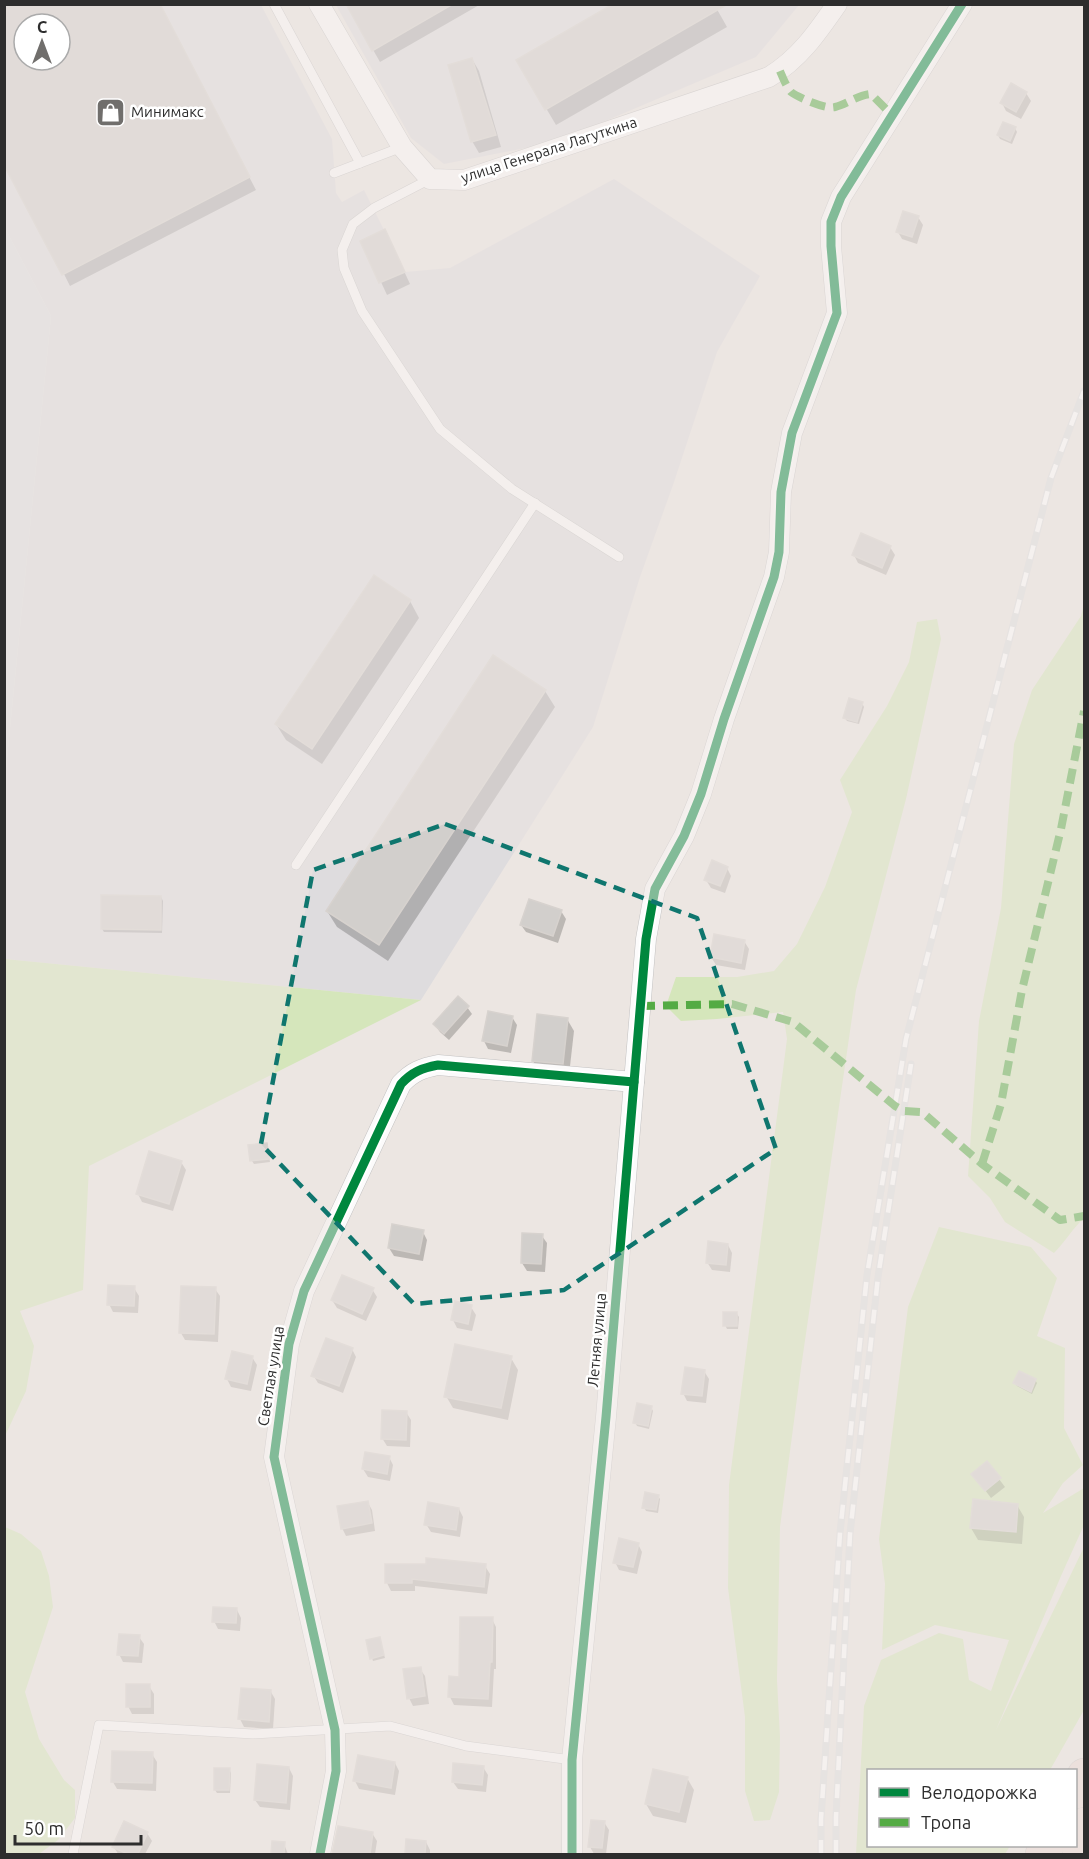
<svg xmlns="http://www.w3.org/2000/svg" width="1089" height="1859" font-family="Ubuntu,sans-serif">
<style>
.industrial{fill:#dedcde;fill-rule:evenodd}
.airport{fill:#dedee1}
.green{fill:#d5e6bb}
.shadow{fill:#0003;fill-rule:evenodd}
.building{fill:#d2cfcc;stroke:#d7d2ce;stroke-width:1.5;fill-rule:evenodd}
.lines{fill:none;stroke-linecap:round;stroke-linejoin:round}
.lane-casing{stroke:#c3c2c2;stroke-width:10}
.street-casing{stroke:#c3c2c2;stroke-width:21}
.highway-casing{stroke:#c6c4c3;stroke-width:34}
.lane{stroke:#fcfbfb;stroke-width:9}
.street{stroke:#fcfbfb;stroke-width:20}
.highway{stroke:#eadad4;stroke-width:33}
.rail-casing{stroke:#dedfe0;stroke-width:7}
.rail{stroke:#fff;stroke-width:4.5;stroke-dasharray:14;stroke-linecap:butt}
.quiet{stroke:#54ab44;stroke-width:8;stroke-dasharray:15 8;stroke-linecap:butt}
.cycleway-casing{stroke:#fff;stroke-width:13}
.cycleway{stroke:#00873e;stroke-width:9}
.marked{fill:none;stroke:#0f766e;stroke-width:4.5;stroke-dasharray:12 8;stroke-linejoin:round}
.labels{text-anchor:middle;stroke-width:5;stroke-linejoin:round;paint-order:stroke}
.poi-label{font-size:15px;fill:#2d2d2d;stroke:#fff;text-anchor:start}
.street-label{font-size:15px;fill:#2d2d2d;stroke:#fff}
</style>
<rect width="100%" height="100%" fill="#ece6e2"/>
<g class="industrial">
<path d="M4,5h257l71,134 4,54 6,9 22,-12 41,82 45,-4 164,-89 146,97 -43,76 -44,133 -33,92 -47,150 -172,273 -416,-41v-181l46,-462 -46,-88zM24,24h36v36h-36z"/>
<polygon points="336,5 799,5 756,57 556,142 444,164 411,138"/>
</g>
<polygon class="airport" points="5,228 51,316 5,778"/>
<g class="green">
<path d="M1084,604v614c-11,10 -19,24 -30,35l-49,-31 -15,-24 -22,-22 11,-155 22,-113 13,-164 18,-54 49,-74z"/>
<polygon points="937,619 941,639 906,799 856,990 801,1368 780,1527 777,1680 780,1737 779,1792 770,1820 754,1821 745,1791 745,1717 728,1588 729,1485 787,1039 783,1012 717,1019 681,1021 666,1006 676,977 737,977 774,971 797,944 825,887 852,812 840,780 887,706 909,662 917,622"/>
<polygon points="5,959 421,1000 89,1166 83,1290 20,1311 34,1346 26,1391 5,1436"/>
<polygon points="939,1227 1031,1247 1057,1278 1037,1336 1065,1348 1064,1428 1083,1465 1063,1483 1043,1513 1084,1488 1084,1525 1061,1576 996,1730 1084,1547 1084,1710 1050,1770 868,1770 868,1846 1010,1846 1005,1854 856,1854 864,1706 881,1660 939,1633 963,1639 969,1680 991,1691 1009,1640 935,1625 882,1650 885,1584 879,1539 908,1307"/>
<polygon points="5,1527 21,1534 41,1551 49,1576 53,1607 25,1692 39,1739 64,1780 75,1790 75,1818 58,1840 39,1854 5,1854"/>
</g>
<g class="shadow">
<path d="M4,4h155l97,186 -186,96 -6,-12zM24,24h36v36h-36z"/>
<polygon points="347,4 481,4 380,62"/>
<polygon points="714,4 727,27 556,125 518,61"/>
<polygon points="472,59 479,71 501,147 479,153 472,141"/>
<polygon points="1026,93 1031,101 1021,119 1006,111 1002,103"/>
<polygon points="1015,128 1017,132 1012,144 1000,139 998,135"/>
<polygon points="918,217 923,225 917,244 902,239 898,232"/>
<polygon points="362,241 391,243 410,284 387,295"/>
<polygon points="890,547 895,555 886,575 858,563 854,555"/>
<polygon points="410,601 419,618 322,764 286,740 276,724"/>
<polygon points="545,691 555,707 388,961 337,927 327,911"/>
<polygon points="862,703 864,707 859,724 847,721 845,718"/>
<polygon points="727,868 731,876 725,893 711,888 706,880"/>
<polygon points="161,897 163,901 162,933 104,932 102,929"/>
<polygon points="561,911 566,919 558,943 526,932 521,925"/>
<polygon points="744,941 749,949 745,970 716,965 711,957"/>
<polygon points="467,1007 472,1014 449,1040 440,1032 435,1025"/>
<polygon points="512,1017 517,1025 511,1053 488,1049 484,1041"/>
<polygon points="567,1019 574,1031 569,1075 540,1073 533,1061"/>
<polygon points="267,1144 270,1162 254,1164 252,1161"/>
<polygon points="181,1162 186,1170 173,1211 142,1202 138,1194"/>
<polygon points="423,1232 427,1240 423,1261 394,1256 389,1248"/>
<polygon points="542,1236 547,1243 545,1272 527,1271 522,1263"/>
<polygon points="728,1245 732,1253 730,1272 712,1270 707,1262"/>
<polygon points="134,1288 139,1296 138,1313 113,1312 109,1304"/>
<polygon points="215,1289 220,1296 218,1342 185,1340 181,1333"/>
<polygon points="372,1289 377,1297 366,1321 337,1308 332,1300"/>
<polygon points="471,1307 476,1315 472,1331 457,1328 453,1320"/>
<polygon points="737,1314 739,1317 738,1329 727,1329 725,1325"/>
<polygon points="352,1349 356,1357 343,1393 318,1383 313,1375"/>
<polygon points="252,1357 257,1365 251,1391 231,1387 227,1379"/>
<polygon points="511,1358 518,1370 508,1420 453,1408 446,1396"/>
<polygon points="704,1371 709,1379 706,1403 687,1401 683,1393"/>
<polygon points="1035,1380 1037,1383 1032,1394 1017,1386 1015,1383"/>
<polygon points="651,1407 653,1411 649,1429 637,1426 635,1422"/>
<polygon points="406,1412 411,1420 410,1447 387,1446 382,1438"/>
<polygon points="389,1457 393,1465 390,1481 368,1477 363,1469"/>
<polygon points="987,1463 1005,1487 991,1498 973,1474"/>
<polygon points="658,1496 660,1499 658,1513 646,1511 644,1507"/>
<polygon points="368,1503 372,1510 375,1531 346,1536 342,1528"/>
<polygon points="1017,1505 1024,1517 1022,1544 978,1540 971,1528"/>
<polygon points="459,1509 463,1517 460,1537 431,1532 426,1524"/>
<polygon points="638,1544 642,1552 637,1574 619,1570 615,1562"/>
<polygon points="427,1565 485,1566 490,1574 487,1594 415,1586 415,1591 391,1591 387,1583"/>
<polygon points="237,1610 241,1618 240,1631 218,1629 214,1621"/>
<polygon points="492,1619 496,1627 496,1669 494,1669 492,1707 454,1705 450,1697"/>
<polygon points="139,1637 144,1644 142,1663 123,1662 119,1654"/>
<polygon points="379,1639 385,1658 373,1661 372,1658"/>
<polygon points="420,1669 425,1676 429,1704 413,1706 409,1698"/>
<polygon points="149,1686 154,1694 154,1714 132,1714 128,1706"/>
<polygon points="271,1692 275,1699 273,1729 244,1727 240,1719"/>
<polygon points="152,1754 157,1762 156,1791 117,1789 113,1782"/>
<polygon points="395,1763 399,1771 395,1795 359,1789 355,1781"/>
<polygon points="483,1767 488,1775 486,1792 458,1789 453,1782"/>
<polygon points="289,1768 293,1776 290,1810 260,1807 255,1800"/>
<polygon points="229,1769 231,1773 230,1793 217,1793 215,1790"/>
<polygon points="687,1778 694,1790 686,1823 653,1816 646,1804"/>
<polygon points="604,1822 609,1830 606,1854 594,1854 590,1847"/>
<polygon points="339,1828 372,1833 377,1841 375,1854 333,1854"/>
<polygon points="147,1833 152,1841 145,1854 118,1854 114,1847"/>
<polygon points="408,1840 426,1842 430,1850 430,1854 406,1854"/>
<polygon points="273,1843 284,1844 288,1854 272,1854"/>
</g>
<g class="building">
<path d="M4,4h156l90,173 -188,98 -58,-110zM24,24h36v36h-36z"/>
<polygon points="346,4 453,4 372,51"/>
<polygon points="613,4 728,4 545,110 516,60"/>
<polygon points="472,58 496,135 471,142 448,65"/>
<polygon points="1011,83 1027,92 1016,112 1000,103"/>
<polygon points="1003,122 1016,127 1010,141 997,135"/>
<polygon points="903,211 919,216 912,237 896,232"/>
<polygon points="385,229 405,272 379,283 360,241"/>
<polygon points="861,533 891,546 882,568 852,555"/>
<polygon points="374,575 411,600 312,749 275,724"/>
<polygon points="493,655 546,690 379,945 326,911"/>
<polygon points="849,698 863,702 857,722 843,718"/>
<polygon points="712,860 728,867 720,886 704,880"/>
<polygon points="101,895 161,896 161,930 101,929"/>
<polygon points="529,899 562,910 553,936 520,925"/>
<polygon points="714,934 745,940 741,963 710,957"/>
<polygon points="458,996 469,1006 444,1034 433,1024"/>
<polygon points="488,1011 513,1016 507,1046 482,1041"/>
<polygon points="537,1014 568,1018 563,1064 532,1061"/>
<polygon points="267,1143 269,1159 250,1161 248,1145"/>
<polygon points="149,1151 182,1161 169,1204 136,1194"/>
<polygon points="392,1224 424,1230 419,1254 388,1248"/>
<polygon points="522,1233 543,1234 541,1264 521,1263"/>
<polygon points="708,1241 728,1244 726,1265 706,1263"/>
<polygon points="342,1275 374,1288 362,1314 331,1300"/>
<polygon points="108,1285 135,1286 134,1306 107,1305"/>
<polygon points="181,1286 216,1287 214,1334 179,1333"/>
<polygon points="455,1301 472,1305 468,1324 451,1320"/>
<rect x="723" y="1312" width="14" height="14"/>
<polygon points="326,1338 353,1348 339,1386 311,1376"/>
<polygon points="455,1344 512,1356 501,1408 444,1397"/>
<polygon points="232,1351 253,1356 247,1384 225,1379"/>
<polygon points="685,1367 705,1370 702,1396 681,1394"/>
<polygon points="1019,1371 1036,1379 1031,1392 1013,1383"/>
<polygon points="637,1403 652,1406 648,1426 633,1423"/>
<polygon points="382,1410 407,1411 406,1440 381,1439"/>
<polygon points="365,1452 390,1456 387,1474 362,1469"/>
<polygon points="987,1461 1001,1478 985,1491 971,1474"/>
<polygon points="645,1492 659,1495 656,1510 642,1508"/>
<polygon points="973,1499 1018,1504 1016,1532 970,1528"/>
<polygon points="368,1501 372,1523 341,1529 337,1506"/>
<polygon points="428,1502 459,1508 456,1530 424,1525"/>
<polygon points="619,1538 639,1543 633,1567 613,1563"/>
<polygon points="426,1558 486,1564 484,1587 412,1579 412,1583 385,1583 385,1564 426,1564"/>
<polygon points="213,1607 237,1608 236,1623 212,1622"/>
<polygon points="460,1617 493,1617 492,1662 490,1662 488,1699 448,1697 449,1676 459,1677"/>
<polygon points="119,1634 140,1635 138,1656 117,1655"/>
<polygon points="380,1637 384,1655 370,1659 366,1640"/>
<polygon points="421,1667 425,1696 407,1699 403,1669"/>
<rect x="126" y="1684" width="24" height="23"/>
<polygon points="241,1688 271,1690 269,1722 238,1719"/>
<polygon points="112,1751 153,1752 152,1783 111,1782"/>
<polygon points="358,1755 395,1762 391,1788 353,1781"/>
<polygon points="453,1763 484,1766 482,1785 452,1782"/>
<polygon points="257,1764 289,1767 286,1803 254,1800"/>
<polygon points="214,1768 230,1768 229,1790 214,1790"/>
<polygon points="653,1769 688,1777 679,1812 645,1804"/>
<polygon points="591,1820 605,1821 602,1848 588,1847"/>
<polygon points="124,1821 148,1832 138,1854 128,1854 112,1847"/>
<polygon points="338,1826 373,1832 370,1854 332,1854"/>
<polygon points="406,1839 426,1841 425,1854 405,1854"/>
<polygon points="272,1841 285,1842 284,1854 271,1854"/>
</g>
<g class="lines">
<defs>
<g id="lane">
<polyline points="274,4 360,163"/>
<polyline points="334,173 402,147"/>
<polyline points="430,179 374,208 353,224 342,250 344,268 362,311 440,429 512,489 619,557"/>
<polyline points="296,865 535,503"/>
<polyline points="73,1854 99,1725 253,1734 390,1726 466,1746 572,1760"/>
</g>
<g id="street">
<path d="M319,4l83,143 28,32 34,1 305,-103c30,-18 48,-44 68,-73"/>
<path d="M320,1854l16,-83 -1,-41 -61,-273 15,-113 15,-53 97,-207c11,-12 21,-16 37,-19l196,17"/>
<polyline points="572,1854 572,1760 606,1417 646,939 655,889 684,836 701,794 724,719 774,577 779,552 781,492 792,433 837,313 831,246 831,222 841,197 962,4"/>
</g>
<g id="highway">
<polyline points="1076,1792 1084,1775"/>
<polyline points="1076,1843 1084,1824"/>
<polyline points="1042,1854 1047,1846"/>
</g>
</defs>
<use href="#lane" class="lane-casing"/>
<use href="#street" class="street-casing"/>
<use href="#highway" class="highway-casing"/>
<use href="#lane" class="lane"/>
<use href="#street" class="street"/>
<use href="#highway" class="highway"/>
<defs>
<g id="rail">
<polyline points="821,1854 821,1819 840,1533 867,1275 906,1039 1051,478 1084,391"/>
<polyline points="836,1854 836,1817 850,1534 878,1277 911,1064"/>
</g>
</defs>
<use href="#rail" class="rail-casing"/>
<use href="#rail" class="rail"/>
<g class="quiet">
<path d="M780,71c3,7 6,15 11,21 6,5 36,18 44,15 12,-3 23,-12 36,-13l21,21"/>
<polyline points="640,1006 732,1004 793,1022 895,1106 904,1111 922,1112 982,1164 1060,1220 1084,1216"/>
<polyline points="982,1164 1001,1104 1022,990 1061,829 1084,711"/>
</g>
<defs>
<g id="cycleway">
<path d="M320,1854l16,-83 -1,-41 -61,-273 15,-113 15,-53 97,-207c11,-12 21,-16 37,-19l196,17"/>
<polyline points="572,1854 572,1760 606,1417 646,939 655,889 684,836 701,794 724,719 774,577 779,552 781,492 792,433 837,313 831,246 831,222 841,197 962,4"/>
</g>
</defs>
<use href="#cycleway" class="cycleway-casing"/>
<use href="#cycleway" class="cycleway"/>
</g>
<path d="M0 0H1089V1859H0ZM445,824l252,94 79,231 -212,141 -150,14 -153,-160 52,-274z" fill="#ece6e2" fill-opacity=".55" fill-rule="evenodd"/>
<path class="marked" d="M445,824l252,94 79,231 -212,141 -150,14 -153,-160 52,-274z"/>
<defs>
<symbol id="shop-square" viewBox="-11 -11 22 22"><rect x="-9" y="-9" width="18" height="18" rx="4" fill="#706e6c" stroke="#fff"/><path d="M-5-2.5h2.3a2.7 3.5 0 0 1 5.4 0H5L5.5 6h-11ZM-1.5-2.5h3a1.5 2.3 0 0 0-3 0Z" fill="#fff"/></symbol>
</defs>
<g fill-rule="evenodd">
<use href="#shop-square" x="94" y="96" width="33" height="33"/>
</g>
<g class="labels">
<g class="poi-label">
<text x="131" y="117">Минимакс</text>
</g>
<g class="street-label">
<text transform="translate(549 150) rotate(-18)" y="5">улица Генерала Лагуткина</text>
<text transform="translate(597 1340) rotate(-85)" y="5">Летняя улица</text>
<text transform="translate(271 1376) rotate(-81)" y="5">Светлая улица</text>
</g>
</g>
<rect width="1089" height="1859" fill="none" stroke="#2d2d2d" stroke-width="12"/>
<rect x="867" y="1769" width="210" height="78" fill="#ffffff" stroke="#ababab" stroke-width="1.5"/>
<rect x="879" y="1788" width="30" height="9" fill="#00873e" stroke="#ababab" stroke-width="1.5"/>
<text x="921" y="1799" font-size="18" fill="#2d2d2d">Велодорожка</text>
<rect x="879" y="1818" width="30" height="9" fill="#54ab44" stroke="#ababab" stroke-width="1.5"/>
<text x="921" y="1829" font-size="18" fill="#2d2d2d">Тропа</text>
<g transform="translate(42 42)"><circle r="28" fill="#ffffff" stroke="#ababab" stroke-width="1.5"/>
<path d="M0-4.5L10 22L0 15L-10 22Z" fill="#706e6c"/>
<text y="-9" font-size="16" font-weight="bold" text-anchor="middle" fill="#2d2d2d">С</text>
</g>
<path d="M15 1835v9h126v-9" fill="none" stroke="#2d2d2d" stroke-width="3"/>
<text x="24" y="1835" font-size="18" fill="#2d2d2d" stroke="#ffffff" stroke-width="4.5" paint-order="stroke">50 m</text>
</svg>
